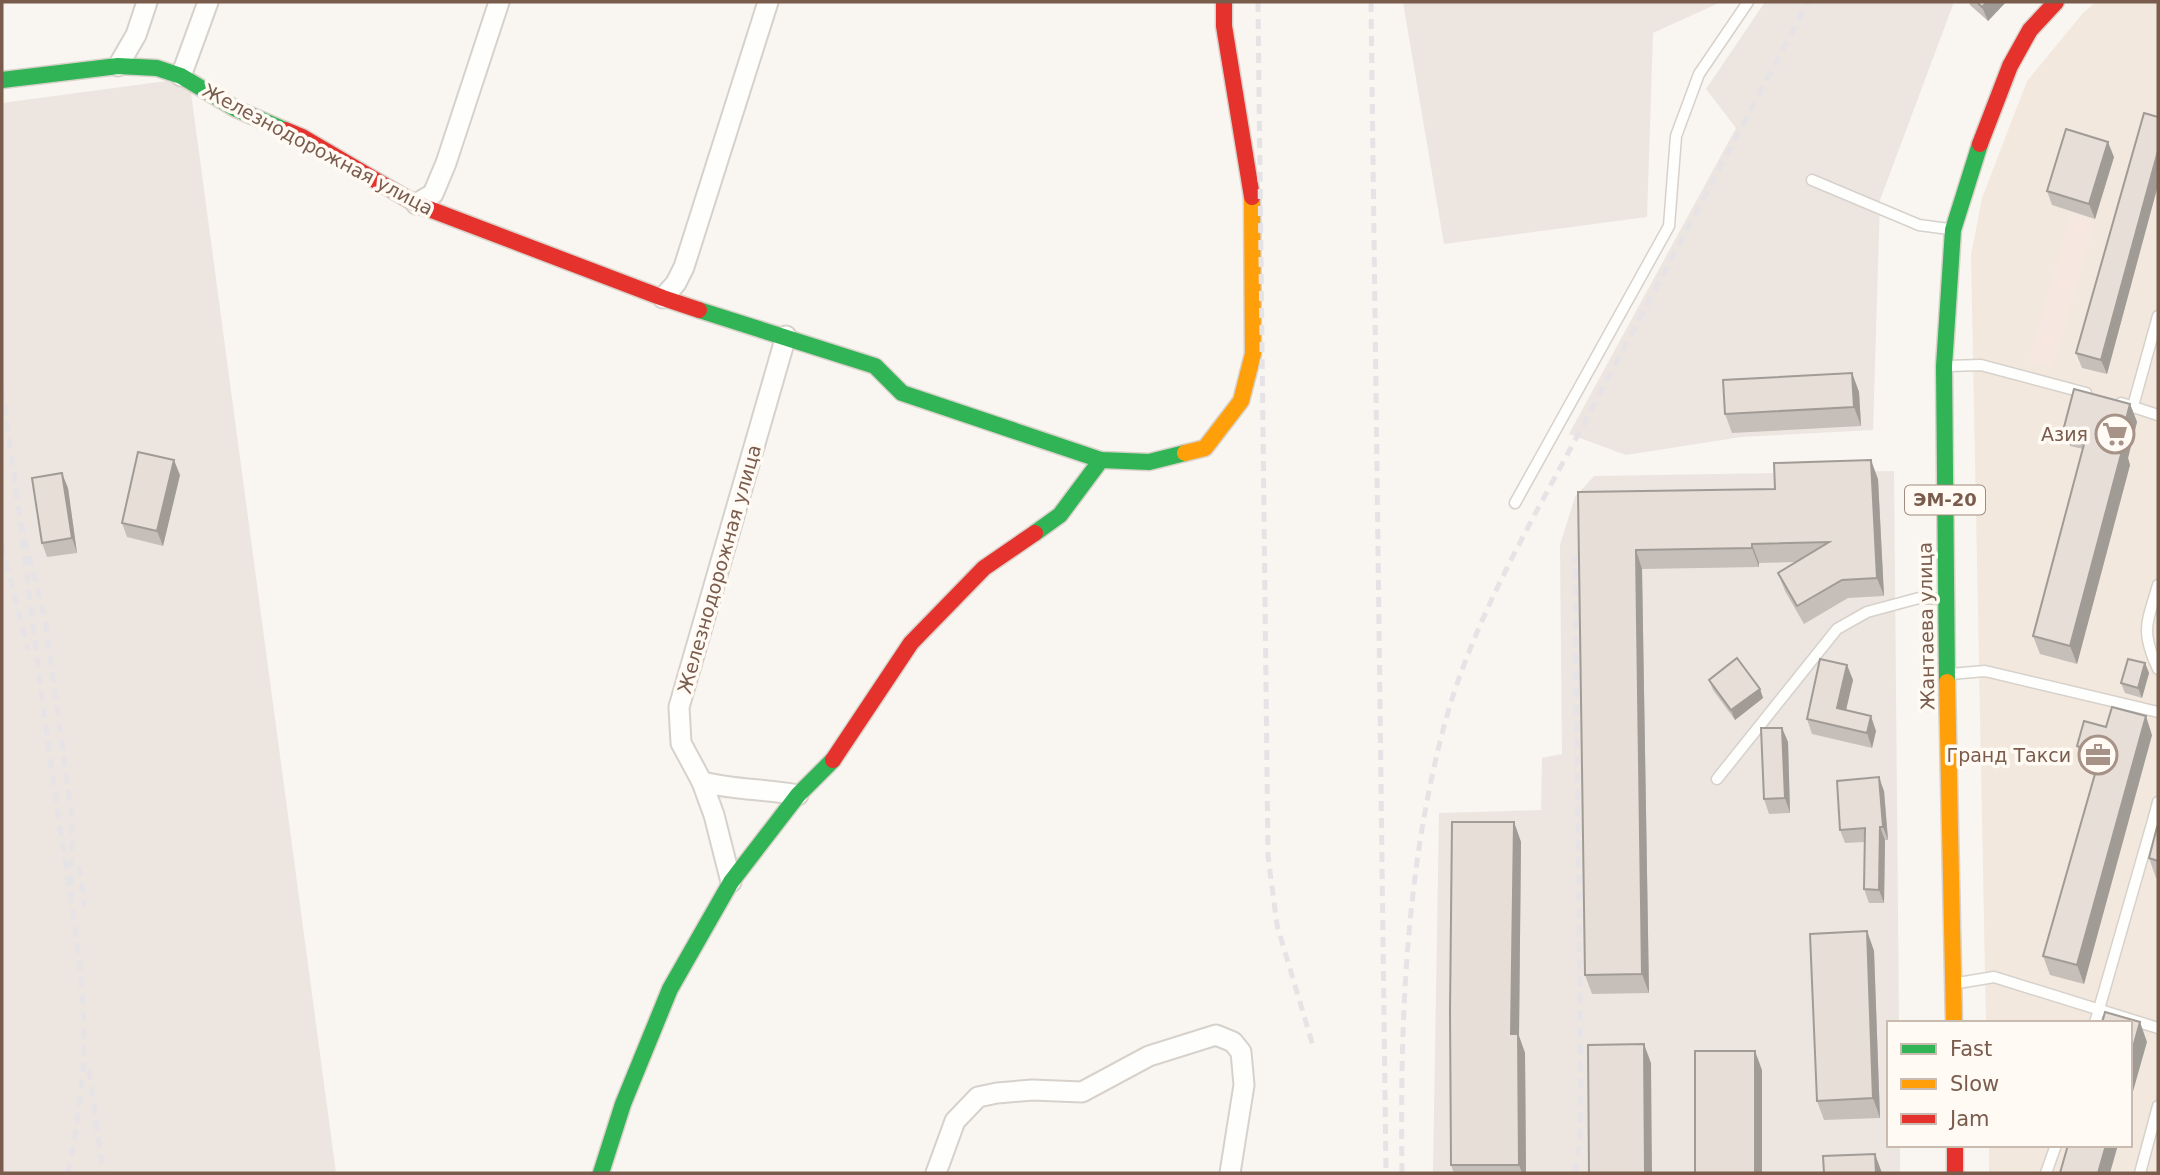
<svg xmlns="http://www.w3.org/2000/svg" width="2160" height="1175" font-family="'DejaVu Sans',sans-serif">
<style>
.residential{fill:#f2e8de}
.commercial{fill:#f6e8e1}
.industrial{fill:#ede5e0}
.lines{fill:none;stroke-linecap:round;stroke-linejoin:round}
.lane-casing{stroke:#d7d1cb;stroke-width:13}
.street-casing{stroke:#d7d1cb;stroke-width:23}
.fast-casing{stroke:#d9d2cb;stroke-width:19}
.slow-casing{stroke:#d9d2cb;stroke-width:19}
.jam-casing{stroke:#d9d2cb;stroke-width:19}
.lane{stroke:#fefefd;stroke-width:10}
.street{stroke:#fefefd;stroke-width:19}
.fast{stroke:#30b455;stroke-width:16}
.slow{stroke:#ff9f0a;stroke-width:16}
.jam{stroke:#e5322d;stroke-width:16}
.rail{stroke:#e6e3e7;stroke-width:5;stroke-dasharray:10 7;stroke-linecap:butt}
.wall{fill:#c6bfb9}
.shaded-wall{fill:#a19b96}
.building{fill:#e6ded7;stroke:#a19b96;stroke-width:2}
.labels{text-anchor:middle;stroke-width:7;stroke-linejoin:round;paint-order:stroke}
.shield{fill:#fffaf3;stroke:#a28b7f;stroke-width:2}
.shield-label{font-size:18px;font-weight:bold;fill:#7a5c4d}
.street-label{font-size:19px;fill:#7a5c4d;stroke:#fffaf3}
.poi-label{font-size:19px;fill:#7a5c4d;stroke:#fffaf3;text-anchor:end}
</style>
<rect width="100%" height="100%" fill="#f9f5f0"/>
<polygon class="residential" points="2096,2 2158,2 2158,1173 1989,1173 1989,1145 2130,1145 2130,1023 1986,1023 1971,255 1982,198 2027,81 2083,13"/>
<polygon class="commercial" points="2071,213 2095,221 2053,368 2029,362"/>
<g class="industrial">
<polygon points="1403,2 1721,2 1653,33 1647,217 1444,244"/>
<polygon points="1765,2 1954,2 1880,200 1873,430 1741,437 1626,455 1569,434 1736,128 1706,89"/>
<polygon points="189,78 336,1173 2,1173 2,103"/>
<polygon points="1894,471 1899,1023 1889,1023 1889,1145 1900,1145 1900,1173 1433,1173 1439,813 1541,810 1542,758 1562,754 1560,545 1575,497 1594,476"/>
</g>
<g class="lines">
<defs>
<g id="lane">
<polyline points="1812,180 1919,225 1949,229"/>
<polyline points="1948,366 1981,365 2086,393"/>
<polyline points="2121,403 2158,415"/>
<polyline points="2133,406 2158,316"/>
<polyline points="1515,503 1669,226 1676,136 1699,74 1748,2"/>
<path d="M2158,585c-11,38 -18,45 0,84"/>
<polyline points="1950,674 1985,671 2158,712"/>
<polyline points="1717,779 1837,629 1867,612 1919,598 1942,599"/>
<polyline points="2158,818 2154,817 2158,802"/>
<polyline points="1958,983 1994,977 2158,1028"/>
<polyline points="2095,1023 2154,817"/>
<polyline points="2046,1173 2056,1145"/>
<polyline points="2140,1173 2158,1106"/>
</g>
<g id="street">
<polyline points="118,66 136,35 147,2"/>
<polyline points="181,76 208,2"/>
<polyline points="416,204 433,194 446,163 499,2"/>
<polyline points="663,298 676,283 684,267 768,2"/>
<path d="M702,782c32,8 64,7 96,13"/>
<polyline points="731,882 714,815 702,782 681,743 679,707 786,336"/>
<polyline points="936,1173 955,1121 978,1097 997,1093 1032,1090 1082,1092 1149,1056 1216,1035 1233,1042 1241,1052 1244,1085 1230,1173"/>
</g>
<g id="fast">
<polyline points="2,80 118,66 157,68 181,76 236,109 285,130"/>
<polyline points="699,310 875,366 902,393 1101,460 1149,462 1185,453"/>
<polyline points="1035,533 1060,515 1101,460"/>
<polyline points="1947,682 1944,366 1953,230 1980,144"/>
<polyline points="601,1173 623,1104 670,989 731,882 798,795 833,760"/>
</g>
<g id="slow">
<polyline points="1185,453 1205,448 1241,401 1253,354 1252,197"/>
<polyline points="1947,682 1954,1023"/>
</g>
<g id="jam">
<polyline points="1224,2 1224,26 1252,197"/>
<polyline points="285,130 302,137 416,204 663,298 699,310"/>
<polyline points="1980,144 2010,66 2030,30 2056,2"/>
<polyline points="833,760 911,643 984,568 1035,533"/>
<polyline points="1955,1145 1955,1173"/>
</g>
</defs>
<use href="#lane" class="lane-casing"/>
<use href="#street" class="street-casing"/>
<use href="#fast" class="fast-casing"/>
<use href="#slow" class="slow-casing"/>
<use href="#jam" class="jam-casing"/>
<use href="#lane" class="lane"/>
<use href="#street" class="street"/>
<use href="#fast" class="fast"/>
<use href="#slow" class="slow"/>
<use href="#jam" class="jam"/>
<g class="rail">
<polyline points="1258,2 1268,856 1277,925 1313,1046"/>
<polyline points="1371,2 1386,1173"/>
<polyline points="2,388 20,519"/>
<polyline points="2,545 28,650"/>
<polyline points="79,866 85,907"/>
<polyline points="89,1070 103,1173"/>
<path d="M68,1173c9,-47 17,-94 16,-142 -2,-79 -18,-159 -29,-238 -13,-91 -24,-182 -35,-274l25,100 27,199 -1,90"/>
<path d="M1402,1173c-2,-144 3,-294 39,-435 28,-114 92,-218 147,-322 73,-138 147,-276 220,-414"/>
<polyline points="1575,1173 1580,1140 1581,1090 1575,556"/>
</g>
</g>
<g class="wall">
<polygon points="1969,2 2006,2 1988,21 1970,5"/>
<polygon points="2158,117 2158,185 2107,374 2082,368 2076,353"/>
<polygon points="2114,157 2095,219 2052,205 2047,191"/>
<polygon points="1852,373 1859,392 1861,426 1732,433 1725,414"/>
<polygon points="2130,404 2137,422 2128,458 2130,465 2077,664 2040,654 2033,636 2083,449 2070,446 2064,427"/>
<polygon points="180,475 163,546 127,537 122,523"/>
<polygon points="1878,479 1884,596 1848,598 1804,624 1785,591 1778,573 1796,562 1759,563 1759,567 1642,569 1649,993 1592,994 1585,975 1578,492 1775,489"/>
<polygon points="68,488 77,553 47,557 42,543"/>
<polygon points="2145,663 2149,673 2142,698 2125,693 2121,683"/>
<polygon points="1847,665 1853,680 1846,710 1876,731 1872,748 1812,734 1807,719"/>
<polygon points="1709,680 1760,689 1763,698 1735,720 1713,690"/>
<polygon points="2106,727 2152,735 2084,984 2050,975 2043,956 2096,768 2084,765 2077,746"/>
<polygon points="1782,728 1788,742 1790,813 1769,814 1764,799"/>
<polygon points="1884,791 1888,840 1885,840 1884,903 1869,903 1864,889 1865,842 1845,843 1840,830"/>
<polygon points="1514,822 1521,842 1519,1036 1525,1053 1526,1173 1454,1173 1451,1165"/>
<polygon points="2158,828 2158,878 2156,878 2149,858"/>
<polygon points="1867,931 1874,951 1880,1118 1824,1120 1817,1101"/>
</g>
<g class="shaded-wall">
<polygon points="1987,2 2006,2 1988,21 1982,7"/>
<polygon points="2108,142 2114,157 2095,219 2089,204"/>
<polygon points="2158,151 2158,185 2107,374 2101,360"/>
<polygon points="1852,373 1859,392 1861,426 1854,407"/>
<polygon points="2130,404 2137,422 2128,458 2130,465 2077,664 2070,646"/>
<polygon points="174,460 180,475 163,546 157,531"/>
<polygon points="1871,460 1878,479 1884,596 1877,578"/>
<polygon points="62,473 68,488 77,553 72,538"/>
<polygon points="1752,544 1759,563 1759,567 1752,548"/>
<polygon points="1636,550 1642,569 1649,993 1642,974"/>
<polygon points="2145,663 2149,673 2142,698 2138,688"/>
<polygon points="1847,665 1853,680 1843,723 1837,708"/>
<polygon points="1760,689 1763,698 1735,720 1731,710"/>
<polygon points="1871,716 1876,731 1872,748 1867,733"/>
<polygon points="2146,716 2152,735 2084,984 2077,965"/>
<polygon points="1782,728 1788,742 1790,813 1785,798"/>
<polygon points="1879,777 1884,791 1888,840 1883,827"/>
<polygon points="1514,822 1521,842 1519,1036 1525,1053 1526,1173 1522,1173 1519,1165 1511,1034"/>
<polygon points="1880,827 1885,840 1884,903 1879,890"/>
<polygon points="1867,931 1874,951 1880,1118 1873,1098"/>
<polygon points="2140,1022 2147,1042 2130,1102 2130,1058"/>
<polygon points="1644,1044 1651,1063 1652,1173 1645,1173"/>
<polygon points="1755,1051 1762,1070 1762,1173 1755,1173"/>
<polygon points="2106,1145 2118,1145 2110,1173 2098,1173"/>
<polygon points="1875,1154 1882,1173 1876,1173"/>
</g>
<g class="building">
<polygon points="1977,2 1987,2 1982,7"/>
<polygon points="2144,113 2158,117 2158,151 2101,360 2076,353"/>
<polygon points="2066,129 2108,142 2089,204 2047,191"/>
<polygon points="1852,373 1854,407 1725,414 1723,380"/>
<polygon points="2074,389 2130,404 2119,446 2123,447 2070,646 2033,636 2087,433 2064,427"/>
<polygon points="138,452 174,460 157,531 122,523"/>
<polygon points="1871,460 1877,578 1842,580 1797,606 1778,573 1829,542 1752,544 1752,548 1636,550 1642,974 1585,975 1578,492 1775,489 1774,463"/>
<polygon points="62,473 72,538 42,543 32,478"/>
<polygon points="1737,658 1760,689 1731,710 1709,680"/>
<polygon points="1820,659 1847,665 1837,708 1871,716 1867,733 1807,719"/>
<polygon points="2128,659 2145,663 2138,688 2121,683"/>
<polygon points="2112,707 2146,716 2077,965 2043,956 2101,753 2077,746 2084,721 2106,727"/>
<polygon points="1761,728 1782,728 1785,798 1764,799"/>
<polygon points="1879,777 1883,827 1880,827 1879,890 1864,889 1865,828 1840,830 1837,781"/>
<polygon points="1452,822 1514,822 1511,1034 1518,1034 1519,1165 1451,1165 1450,1010"/>
<polygon points="2157,827 2158,828 2158,861 2149,858"/>
<polygon points="1867,931 1873,1098 1817,1101 1810,934"/>
<polygon points="2105,1012 2140,1022 2130,1058 2130,1023 2102,1023"/>
<polygon points="1644,1044 1645,1173 1589,1173 1588,1045"/>
<rect x="1695" y="1051" width="60" height="122"/>
<polygon points="2068,1145 2106,1145 2098,1173 2060,1173"/>
<polygon points="1875,1154 1876,1173 1824,1173 1823,1156"/>
</g>
<defs>
<symbol id="supermarket-ring" viewBox="-11 -11 22 22"><circle r="9.5" fill="#fffaf3" stroke="#a69286" stroke-width="1.5"/><path d="M-6-5.5h2.5l.6 2H6L4.5 2H-2.5L-4.4-4H-6ZM-1.5 3.2a1.3 1.3 0 1 0 .1 0ZM3 3.2a1.3 1.3 0 1 0 .1 0Z" fill="#a69286"/></symbol>
<symbol id="office-ring" viewBox="-11 -11 22 22"><circle r="9.5" fill="#fffaf3" stroke="#a69286" stroke-width="1.5"/><path d="M-6-3h4V-5.5h4V-3h4V5H-6ZM-1-4.5V-3h2v-1.5ZM-6 0V1H6V0Z" fill="#a69286"/></symbol>
</defs>
<g fill-rule="evenodd">
<use href="#supermarket-ring" x="2093" y="412" width="44" height="44"/>
<use href="#office-ring" x="2076" y="733" width="44" height="44"/>
</g>
<g class="labels">
<rect class="shield" x="1905" y="485.5" width="80" height="29" rx="5"/>
<g class="shield-label">
<text x="1945" y="506">ЭМ-20</text>
</g>
<g class="street-label">
<text transform="translate(318 149) rotate(28)" y="7">Железнодорожная улица</text>
<text transform="translate(719 569) rotate(-74)" y="7">Железнодорожная улица</text>
<text transform="translate(1926 626) rotate(-91)" y="7">Жантаева улица</text>
</g>
<g class="poi-label">
<text x="2088" y="441">Азия</text>
<text x="2071" y="762">Гранд Такси</text>
</g>
</g>
<rect width="2160" height="1175" fill="none" stroke="#7a5c4d" stroke-width="7"/>
<rect x="1887" y="1021" width="245" height="126" fill="#fffaf3" stroke="#cabbb1" stroke-width="2"/>
<rect x="1901" y="1044" width="35" height="10" fill="#30b455" stroke="#cabbb1" stroke-width="2"/>
<text x="1950" y="1056" font-size="21" fill="#7a5c4d">Fast</text>
<rect x="1901" y="1079" width="35" height="10" fill="#ff9f0a" stroke="#cabbb1" stroke-width="2"/>
<text x="1950" y="1091" font-size="21" fill="#7a5c4d">Slow</text>
<rect x="1901" y="1114" width="35" height="10" fill="#e5322d" stroke="#cabbb1" stroke-width="2"/>
<text x="1950" y="1126" font-size="21" fill="#7a5c4d">Jam</text>
</svg>
